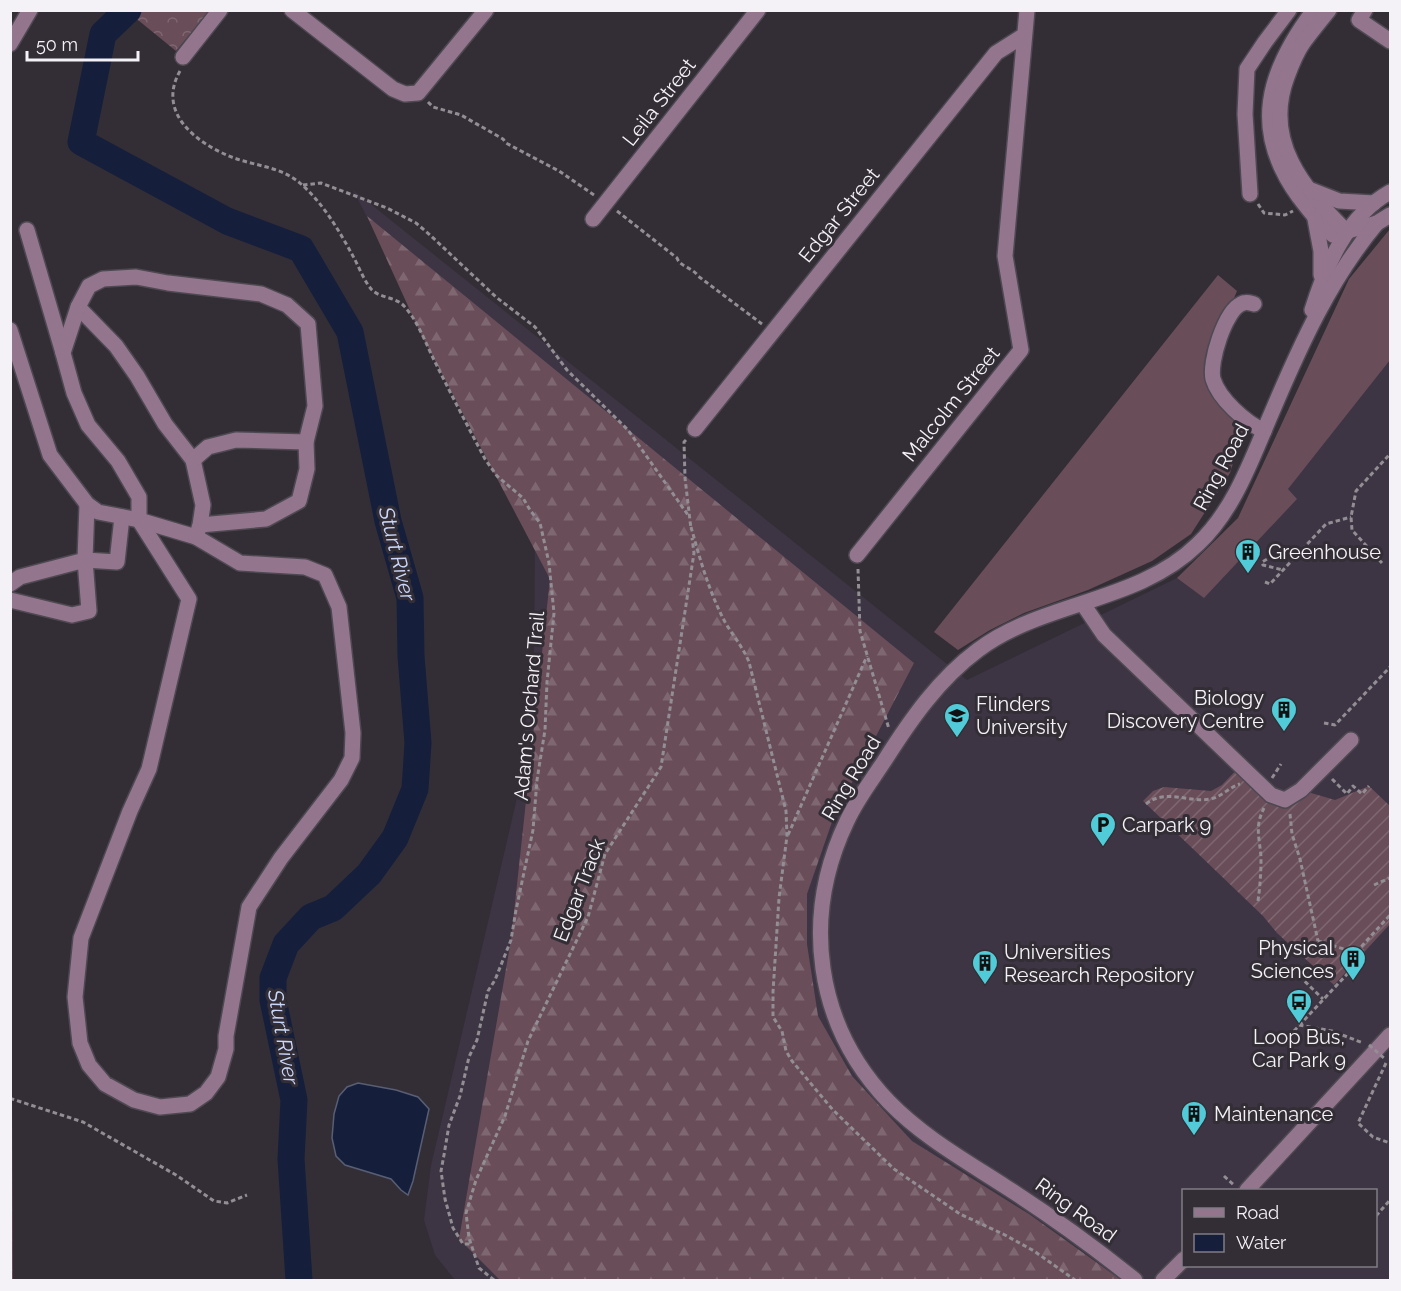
<svg xmlns="http://www.w3.org/2000/svg" width="1401" height="1291" font-family="Raleway,sans-serif">
<style>
.built{fill:#3d3543;fill-rule:evenodd}
.grass{fill:#694d58}
.forest{fill:url(#forest-firs)}
.park{fill:url(#park-crowns)}
.garden{fill:url(#garden-furrows)}
.water{fill:#151f3b;stroke:#585e73;stroke-width:1.5}
.lines{fill:none;stroke-linecap:round;stroke-linejoin:round}
.river{stroke:#151f3b;stroke-width:27}
.minor-casing{stroke:#4e4951;stroke-width:18}
.path{stroke:#928e94;stroke-width:3;stroke-dasharray:4.5 3;stroke-linecap:butt}
.minor{stroke:#93758e;stroke-width:15}
.path-bridge{stroke:#928e94;stroke-width:3;stroke-dasharray:4.5 3;stroke-linecap:butt}
.labels{text-anchor:middle;stroke-width:6;stroke-linejoin:round;paint-order:stroke}
.street-label{font-size:20px;fill:#f5f2f7;stroke:#332e36}
.poi-label{font-size:20px;fill:#f5f2f7;stroke:#332e36;text-anchor:start}
.water-label{font-size:21px;font-style:italic;fill:#cbd8fc;stroke:#332e36}
</style>
<defs>
<pattern id="forest-firs" width="22" height="20" patternUnits="userSpaceOnUse" patternTransform="scale(1.5)"><rect width="22" height="20" fill="#694d58"/><path d="M5 1l3.5 6h-7zM16 11l3.5 6h-7z" fill="#7f6771"/></pattern>
<pattern id="park-crowns" width="20" height="18" patternUnits="userSpaceOnUse" patternTransform="scale(1.5)"><rect width="20" height="18" fill="#694d58"/><path d="M2 6a3 3 0 1 1 6 0M12 15a3 3 0 1 1 6 0" fill="none" stroke="#7f6771"/></pattern>
<pattern id="garden-furrows" width="10" height="10" patternUnits="userSpaceOnUse" patternTransform="scale(1.5)"><rect width="10" height="10" fill="#694d58"/><path d="M-1 1l2-2M0 10L10 0M9 11l2-2" fill="none" stroke="#7f6771"/></pattern>
</defs>
<rect width="100%" height="100%" fill="#332e36"/>
<path class="built" d="M353,190l614,490 210,-102 61,-60 111,-239 41,-50v1051h-935l-20,-25 -11,-35 7,-54 86,-368 17,-148 1,-110zM1184,1190h192v76h-192z"/>
<g class="grass">
<polygon points="1390,229 1390,360 1288,489 1297,499 1204,598 1177,578 1238,518 1349,279"/>
<polygon points="1218,275 1237,291 1206,365 1209,384 1244,429 1230,473 1191,534 1152,561 1088,590 1024,613 990,630 958,650 934,632"/>
</g>
<g class="forest">
<polygon points="367,216 914,663 833,819 807,894 807,944 818,1016 852,1076 912,1141 1029,1214 1121,1280 500,1280 459,1239 511,940 550,579 419,330"/>
<polygon points="11,1097 12,1099 13,1280 10,1280"/>
</g>
<polygon class="park" points="127,11 209,11 176,51"/>
<polygon class="garden" points="1240,766 1271,795 1301,790 1335,800 1369,786 1390,806 1390,924 1334,985 1277,933 1263,916 1143,801 1153,791 1164,787 1211,791 1222,785"/>
<polygon class="water" points="358,1083 396,1090 418,1097 429,1109 413,1181 408,1195 401,1190 391,1179 345,1165 336,1156 332,1138 334,1114 339,1096 347,1087"/>
<g class="lines">
<polyline class="river" points="128,10 103,34 81,142 227,221 301,249 350,332 388,521 410,598 411,656 418,743 415,789 395,838 369,874 333,908 311,917 286,944 273,978 273,1000 294,1100 291,1159 299,1280"/>
<defs>
<g id="minor">
<polyline points="292,10 393,89 405,94 418,93 486,10"/>
<path d="M1314,10c-47,62 -64,120 -15,187 10,13 20,27 34,38l44,-12 13,-8"/>
<path d="M1329,10c-9,11 -18,22 -26,33 -7,10 -12,23 -16,34 -24,64 16,111 59,154"/>
<polyline points="1365,10 1359,20 1390,41"/>
<polyline points="10,44 30,10"/>
<polyline points="183,57 220,10"/>
<polyline points="1311,190 1339,201 1374,203"/>
<polyline points="1250,194 1245,114 1247,69 1265,42 1289,10"/>
<polyline points="593,219 758,10"/>
<polyline points="1315,219 1321,251 1321,275"/>
<polyline points="27,230 63,353"/>
<path d="M1254,304c-4,-1 -8,-3 -13,0 -16,7 -32,58 -28,75 6,20 32,43 51,52"/>
<path d="M1312,310c14,-45 35,-94 78,-118"/>
<polyline points="10,330 50,455 87,504 98,512 139,520 196,537 200,525 203,505 193,460 165,424 137,376 116,346 78,307"/>
<polyline points="695,429 996,53 1023,36"/>
<polyline points="193,460 208,447 236,440 306,442"/>
<polyline points="87,504 85,560 117,562 122,517"/>
<polyline points="196,537 240,563 305,567 325,575 339,607 353,733 352,758 341,780 281,858 249,907 226,1036 226,1049 218,1077 206,1093 190,1104 160,1107 134,1100 105,1084 89,1065 80,1043 75,997 81,938 130,811 149,769 189,599 139,520 139,497 118,461 88,425 74,393 63,353 78,307 89,286 103,279 136,277 168,283 261,294 287,305 308,324 315,406 306,442 307,469 299,501 266,519 200,525"/>
<polyline points="857,555 1021,350 1005,256 1027,10"/>
<polyline points="10,584 20,577 85,560 89,611 72,615 10,600"/>
<polyline points="1083,604 1104,635 1271,795 1285,800 1301,790 1351,740"/>
<polyline points="1247,1190 1390,1035"/>
<path d="M1135,1280c-41,-33 -84,-64 -129,-93 -40,-26 -83,-50 -117,-85 -74,-77 -88,-185 -42,-281 10,-22 25,-41 38,-61 26,-41 54,-81 93,-110 65,-49 160,-47 220,-106 37,-35 54,-86 74,-132 28,-66 58,-133 105,-189"/>
<polyline points="1163,1280 1184,1259"/>
</g>
</defs>
<use href="#minor" class="minor-casing"/>
<g class="path">
<path d="M180,71c-24,42 17,73 54,87 22,8 48,9 67,26 22,19 39,48 53,74 5,9 10,23 18,32 8,8 24,7 32,16 14,15 22,38 31,56 16,32 33,65 50,97l12,17 26,22 7,12 10,13 9,40 5,50 -7,69 -2,48 -8,50 -4,50 -17,80 -5,30 -16,40 -7,11 -11,49 -8,17 -9,39 -11,29 -5,30 -3,16 4,28 8,29 10,16h8"/>
<polyline points="428,102 433,107 461,115 503,139 506,143 559,171 594,195"/>
<polyline points="303,185 321,183 387,208 416,223 430,235 496,297 535,327 567,370 628,430 688,515"/>
<polyline points="1258,204 1264,213 1285,215 1293,211"/>
<path d="M617,211l60,47c3,9 15,9 21,18l64,48"/>
<polyline points="686,440 684,442 685,478 691,529"/>
<path d="M691,527c9,32 18,65 34,95 8,14 18,25 24,40l37,149 1,25 -8,62 -6,94v25l9,14 4,20 6,10 41,49 61,59 66,45 45,21 29,16 41,29"/>
<polyline points="1280,552 1262,562 1263,565 1283,570"/>
<polyline points="1382,563 1352,530 1351,517 1356,491 1390,454"/>
<polyline points="858,569 860,631 889,729"/>
<polyline points="1265,582 1270,584 1326,524 1351,517"/>
<polyline points="1324,723 1335,725 1390,667"/>
<polyline points="1272,778 1281,764"/>
<polyline points="1332,779 1347,794 1353,786 1362,794 1369,786"/>
<path d="M1146,804c20,-16 42,-1 64,-5 12,-2 19,-12 30,-15"/>
<polyline points="1290,814 1292,834 1300,859 1318,941"/>
<polyline points="788,835 867,656"/>
<polyline points="1374,885 1390,878"/>
<path d="M1258,901c2,-14 3,-28 3,-43 -1,-20 -7,-30 3,-50"/>
<polyline points="1298,952 1318,941 1347,950 1361,947"/>
<polyline points="1294,971 1323,999"/>
<polyline points="1299,1025 1332,1031 1363,1043"/>
<polyline points="1294,1031 1364,956 1361,947 1390,915"/>
<polyline points="1386,1063 1358,1123 1373,1137 1390,1143"/>
<polyline points="10,1100 12,1099 83,1122 176,1175 214,1201 227,1203 247,1195"/>
<polyline points="1224,1176 1234,1185"/>
<polyline points="1376,1216 1390,1200"/>
<polyline points="494,1280 479,1268 469,1238 466,1213 476,1180 505,1116 528,1041 588,917 605,854 661,767 694,553 692,538"/>
</g>
<use href="#minor" class="minor"/>
<polyline class="path-bridge" points="1369,1045 1384,1058"/>
</g>
<defs>
<symbol id="building-pin" viewBox="-11 -11 22 30"><path d="M0 17L-7.5 6A9.5 9.5 0 1 1 7.5 6Z" fill="#52cbd8" stroke="#332e36"/><path d="M-4-6H4V6H1V3H-1V6H-4ZM-2.5-4.3h1.7v1.8h-1.7ZM.8-4.3h1.7v1.8H.8ZM-2.5-1h1.7V.8h-1.7ZM.8-1h1.7V.8H.8Z" fill="#111"/></symbol>
<symbol id="university-pin" viewBox="-11 -11 22 30"><path d="M0 17L-7.5 6A9.5 9.5 0 1 1 7.5 6Z" fill="#52cbd8" stroke="#332e36"/><path d="M0-5L7-2L0 1L-7-2ZM-4 1L0 2.5L4 1V4Q0 6-4 4Z" fill="#111"/></symbol>
<symbol id="parking-pin" viewBox="-11 -11 22 30"><path d="M0 17L-7.5 6A9.5 9.5 0 1 1 7.5 6Z" fill="#52cbd8" stroke="#332e36"/><path d="M-3.5-5.5H1a3.5 3.5 0 0 1 0 7H-1V5.5H-3.5ZM-1-3.4V-.6H.8a1.4 1.4 0 0 0 0-2.8Z" fill="#111"/></symbol>
<symbol id="bus-pin" viewBox="-11 -11 22 30"><path d="M0 17L-7.5 6A9.5 9.5 0 1 1 7.5 6Z" fill="#52cbd8" stroke="#332e36"/><path d="M-5-6H5V4H4V6H2V4H-2V6H-4V4H-5ZM-3.5-4V0h7V-4ZM-3.5 1.2v1.5H-2V1.2ZM2 1.2v1.5H3.5V1.2Z" fill="#111"/></symbol>
</defs>
<g fill-rule="evenodd">
<use href="#building-pin" x="1233" y="537" width="30" height="40"/>
<use href="#building-pin" x="1269" y="695" width="30" height="40"/>
<use href="#university-pin" x="942" y="701" width="30" height="40"/>
<use href="#parking-pin" x="1088" y="810" width="30" height="40"/>
<use href="#building-pin" x="1338" y="944" width="30" height="40"/>
<use href="#building-pin" x="970" y="948" width="30" height="40"/>
<use href="#bus-pin" x="1284" y="987" width="30" height="40"/>
<use href="#building-pin" x="1179" y="1099" width="30" height="40"/>
</g>
<g class="labels">
<g class="street-label">
<text transform="translate(659 102) rotate(-52)" y="7">Leila Street</text>
<text transform="translate(839 215) rotate(-51)" y="7">Edgar Street</text>
<text transform="translate(951 404) rotate(-51)" y="7">Malcolm Street</text>
<text transform="translate(1221 467) rotate(-62)" y="7">Ring Road</text>
<text transform="translate(529 706) rotate(-85)" y="7">Adam's Orchard Trail</text>
<text transform="translate(851 778) rotate(-59)" y="7">Ring Road</text>
<text transform="translate(579 890) rotate(-69)" y="7">Edgar Track</text>
<text transform="translate(1076 1210) rotate(36)" y="7">Ring Road</text>
</g>
<g class="poi-label">
<text x="1268" y="559">Greenhouse</text>
<text x="1264" y="705" text-anchor="end">Biology<tspan x="1264" dy="23">Discovery Centre</tspan></text>
<text x="976" y="711">Flinders<tspan x="976" dy="23">University</tspan></text>
<text x="1122" y="832">Carpark 9</text>
<text x="1334" y="955" text-anchor="end">Physical<tspan x="1334" dy="23">Sciences</tspan></text>
<text x="1004" y="959">Universities<tspan x="1004" dy="23">Research Repository</tspan></text>
<text x="1299" y="1044" text-anchor="middle">Loop Bus,<tspan x="1299" dy="23">Car Park 9</tspan></text>
<text x="1214" y="1121">Maintenance</text>
</g>
<g class="water-label">
<text transform="translate(397 554) rotate(76)" y="7">Sturt River</text>
<text transform="translate(283 1037) rotate(80)" y="7">Sturt River</text>
</g>
</g>
<rect width="1401" height="1291" fill="none" stroke="#f5f2f7" stroke-width="24"/>
<rect x="1182" y="1189" width="195" height="78" fill="#332e36" stroke="#817c83" stroke-width="1.5"/>
<rect x="1194" y="1208" width="30" height="9" fill="#93758e" stroke="#817c83" stroke-width="1.5"/>
<text x="1236" y="1219" font-size="18" fill="#f5f2f7">Road</text>
<rect x="1194" y="1234" width="30" height="18" fill="#151f3b" stroke="#817c83" stroke-width="1.5"/>
<text x="1236" y="1249" font-size="18" fill="#f5f2f7">Water</text>
<path d="M27 51v9h111v-9" fill="none" stroke="#f5f2f7" stroke-width="3"/>
<text x="36" y="51" font-size="18" fill="#f5f2f7" stroke="#332e36" stroke-width="4.5" paint-order="stroke">50 m</text>
</svg>
